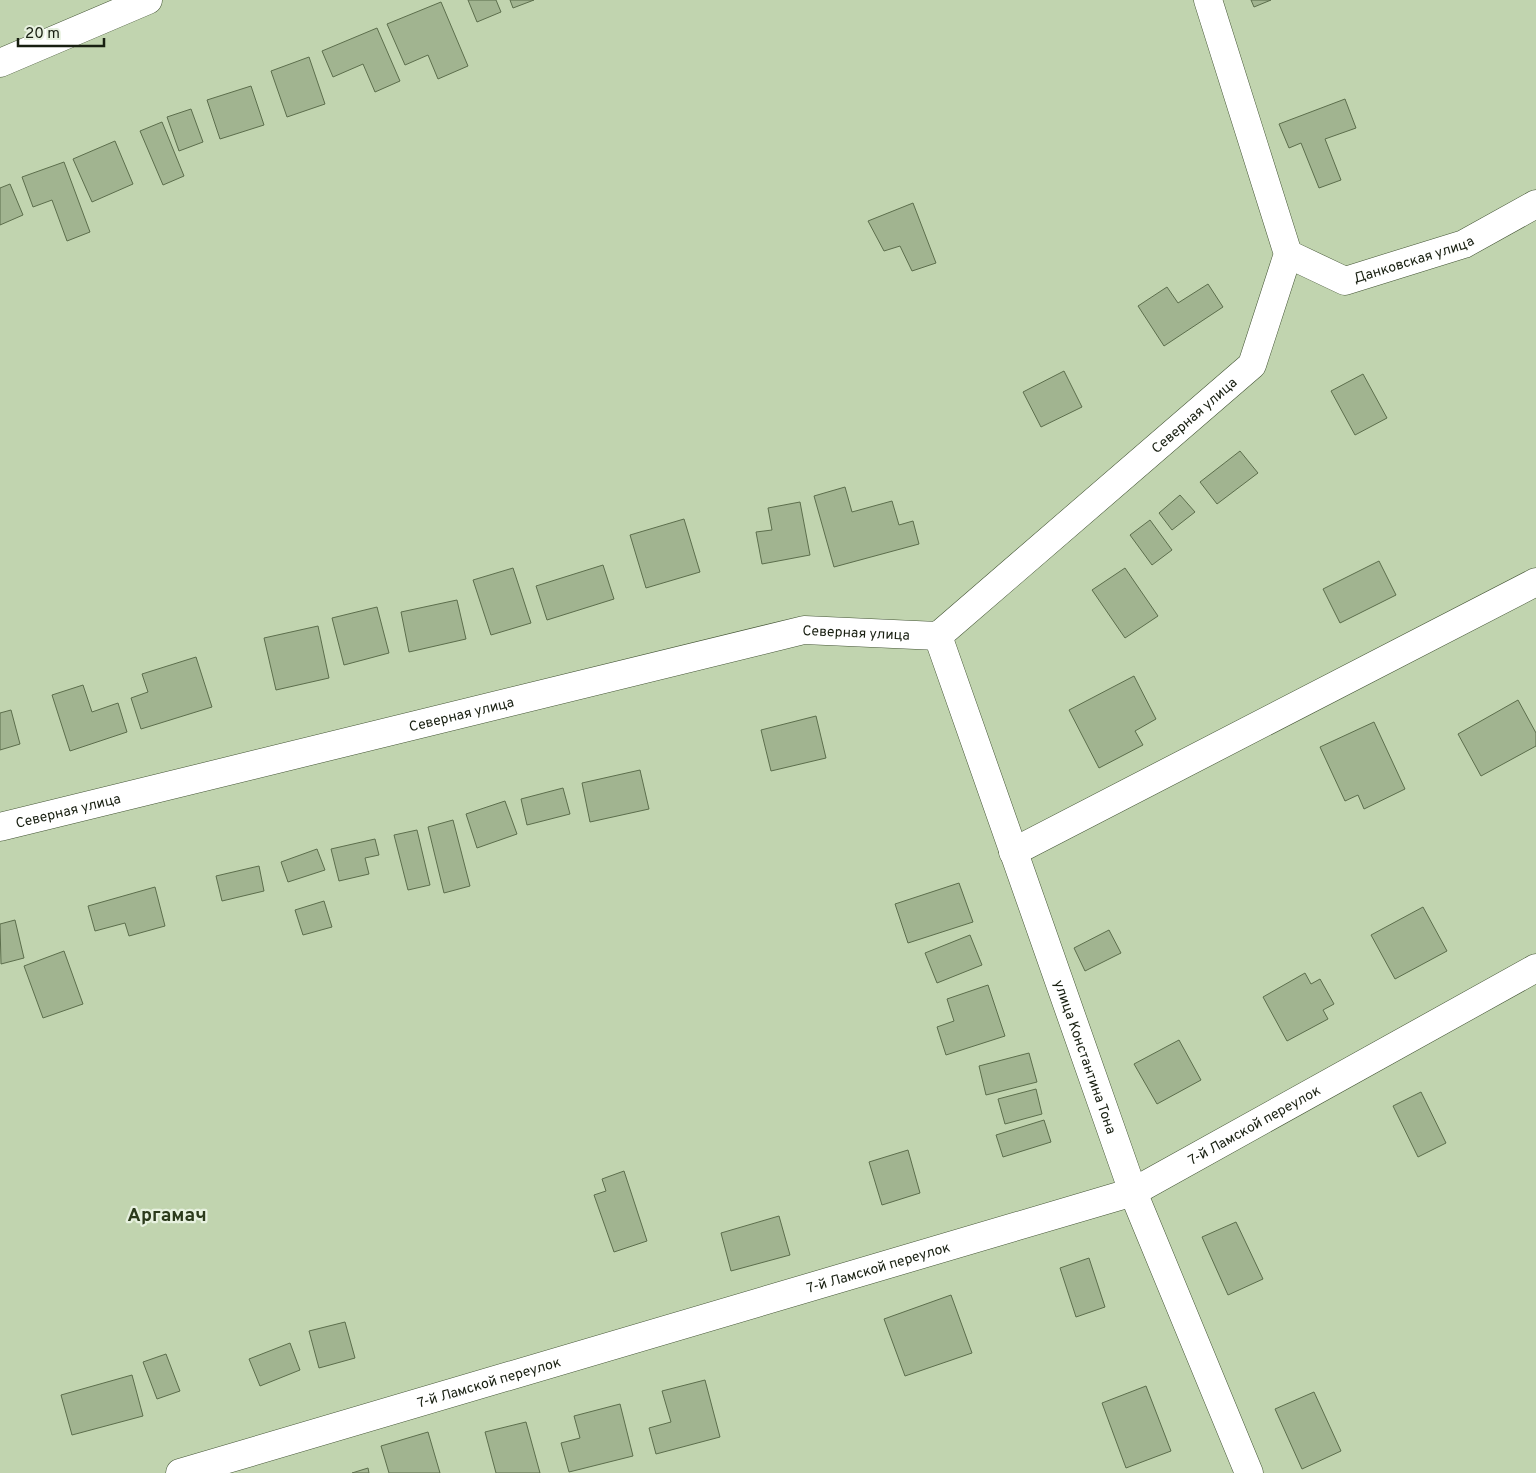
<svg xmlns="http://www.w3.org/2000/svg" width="1536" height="1473" font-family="Overpass,sans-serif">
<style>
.building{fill:#a1b490;stroke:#5c6e4c}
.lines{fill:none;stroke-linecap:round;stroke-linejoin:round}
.minor-casing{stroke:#435434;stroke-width:29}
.minor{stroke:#fff;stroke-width:28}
.labels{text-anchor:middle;stroke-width:4.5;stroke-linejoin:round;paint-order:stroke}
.street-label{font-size:14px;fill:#181f11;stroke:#e7f1df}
.district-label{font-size:19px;font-weight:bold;fill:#2b3a1b;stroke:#e7f1df}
</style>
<rect width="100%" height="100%" fill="#c1d4af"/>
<g class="building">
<polygon points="468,0 496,0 501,12 477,22"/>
<polygon points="510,0 534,0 513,8"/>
<polygon points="1251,0 1271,0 1254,7"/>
<polygon points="441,2 468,66 438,79 428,55 405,65 387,24"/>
<polygon points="377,28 400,81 375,92 363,64 333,77 322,51"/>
<polygon points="309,57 325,104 287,117 271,71"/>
<polygon points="251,86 264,125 220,139 207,100"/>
<polygon points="1345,99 1356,128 1325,139 1341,180 1319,188 1301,143 1289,148 1279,124"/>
<polygon points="191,109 203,142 179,151 167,117"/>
<polygon points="162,122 184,176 163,185 140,131"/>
<polygon points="115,141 133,184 92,202 73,159"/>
<polygon points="64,162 90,232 67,241 52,200 33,207 22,177"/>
<polygon points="10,184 23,215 0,225 0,188"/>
<polygon points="913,203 936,263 912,271 900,246 884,251 868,221"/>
<polygon points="1208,284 1223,307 1164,346 1138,306 1167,287 1178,303"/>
<polygon points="1064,371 1082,407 1041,427 1023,392"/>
<polygon points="1363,374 1387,418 1355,435 1331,391"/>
<polygon points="1240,451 1258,473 1217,504 1200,482"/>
<polygon points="845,487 852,512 892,501 899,525 913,521 919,544 834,567 814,496"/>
<polygon points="1180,495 1195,512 1172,530 1159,513"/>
<polygon points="800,502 810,555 762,564 756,532 772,530 768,508"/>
<polygon points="684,519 700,572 646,588 630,535"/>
<polygon points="1150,520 1172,550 1152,565 1130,535"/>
<polygon points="1379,561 1396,595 1340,623 1323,589"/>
<polygon points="603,565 614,599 547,620 536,586"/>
<polygon points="513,568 531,623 491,635 473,580"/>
<polygon points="1125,568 1158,616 1125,638 1092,590"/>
<polygon points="457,600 466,639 409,652 401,612"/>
<polygon points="377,607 389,653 344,665 332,618"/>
<polygon points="318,626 329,678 276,690 264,638"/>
<polygon points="196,657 212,707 141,729 131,698 148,692 142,674"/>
<polygon points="1134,676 1156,719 1135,731 1143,745 1099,768 1069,710"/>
<polygon points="83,685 92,712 118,703 127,732 70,751 52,695"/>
<polygon points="1518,700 1536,733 1536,746 1481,776 1458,734"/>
<polygon points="11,710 20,744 0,750 0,713"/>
<polygon points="816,716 826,758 771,771 761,730"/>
<polygon points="1374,722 1405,789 1364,809 1358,795 1345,801 1320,747"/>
<polygon points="640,770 649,809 590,822 582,783"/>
<polygon points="563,788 570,814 527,825 521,799"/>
<polygon points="505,801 517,834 477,848 466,814"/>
<polygon points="453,820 470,886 444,893 428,827"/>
<polygon points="417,830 430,885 408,890 394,835"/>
<polygon points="375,839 379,855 365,858 369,874 339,881 331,849"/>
<polygon points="317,849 325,870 288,882 281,862"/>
<polygon points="259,866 264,891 222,901 216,876"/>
<polygon points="959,883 973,922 908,943 895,904"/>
<polygon points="155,887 165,926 129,936 125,923 95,931 88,906"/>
<polygon points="324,901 332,927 303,935 295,910"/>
<polygon points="1423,907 1447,951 1395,979 1371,935"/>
<polygon points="15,920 24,958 1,964 0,924"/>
<polygon points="1109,930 1121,953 1085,971 1074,948"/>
<polygon points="970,935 982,965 937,983 925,953"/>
<polygon points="64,951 83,1004 43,1018 24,966"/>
<polygon points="1305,973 1311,984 1320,979 1334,1004 1323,1010 1328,1019 1287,1041 1263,997"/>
<polygon points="988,985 1005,1036 946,1055 937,1027 954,1021 947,999"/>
<polygon points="1179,1040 1201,1080 1157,1104 1134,1064"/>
<polygon points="1029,1053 1037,1082 986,1095 979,1066"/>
<polygon points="1036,1089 1042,1114 1005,1124 998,1099"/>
<polygon points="1421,1092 1446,1143 1418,1157 1393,1106"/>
<polygon points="1044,1120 1051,1142 1003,1157 996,1135"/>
<polygon points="908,1150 920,1193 882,1205 869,1162"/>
<polygon points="624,1171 647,1241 614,1252 594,1195 606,1191 602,1179"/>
<polygon points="779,1216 790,1255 731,1271 721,1233"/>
<polygon points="1236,1222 1263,1279 1228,1295 1202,1237"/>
<polygon points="1089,1258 1105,1307 1076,1317 1060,1268"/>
<polygon points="951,1295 972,1353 905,1376 884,1319"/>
<polygon points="345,1322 355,1358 319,1368 309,1331"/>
<polygon points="290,1343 300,1370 260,1386 249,1359"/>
<polygon points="166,1354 180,1391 157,1399 143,1362"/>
<polygon points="132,1375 143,1416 72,1435 61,1395"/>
<polygon points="705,1380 720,1437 656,1454 649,1428 671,1422 662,1391"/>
<polygon points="1146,1386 1171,1451 1126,1468 1102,1403"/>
<polygon points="1314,1392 1341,1451 1302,1469 1275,1409"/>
<polygon points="620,1404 633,1456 569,1472 561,1443 580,1438 574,1416"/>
<polygon points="526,1422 540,1473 496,1473 485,1432"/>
<polygon points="428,1432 440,1473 389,1473 381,1446"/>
<polygon points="368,1468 369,1473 352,1473"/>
</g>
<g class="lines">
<defs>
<g id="minor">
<polyline points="0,63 148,0"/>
<path id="s1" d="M1288,254l57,27 119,-37 72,-40"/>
<path id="s2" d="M938,636l195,556 116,281"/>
<path id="s3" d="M0,827l804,-197 134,6 314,-271 36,-111 -80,-254"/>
<polyline points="1013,852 1536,582"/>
<path id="s4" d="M180,1473l953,-281 403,-224"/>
</g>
</defs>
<use href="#minor" class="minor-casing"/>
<use href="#minor" class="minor"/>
</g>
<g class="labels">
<g class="street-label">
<text dy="5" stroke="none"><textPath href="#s1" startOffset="135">Данковская улица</textPath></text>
<text dy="5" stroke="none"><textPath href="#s3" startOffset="1300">Северная улица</textPath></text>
<text dy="5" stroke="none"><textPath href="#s3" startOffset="880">Северная улица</textPath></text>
<text dy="5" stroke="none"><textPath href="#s3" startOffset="475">Северная улица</textPath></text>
<text dy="5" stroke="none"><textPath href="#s3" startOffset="70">Северная улица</textPath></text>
<text dy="5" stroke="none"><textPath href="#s2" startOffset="446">улица Константина Тона</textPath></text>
<text dy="5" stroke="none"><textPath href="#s4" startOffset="1132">7-й Ламской переулок</textPath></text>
<text dy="5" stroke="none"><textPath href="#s4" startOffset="728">7-й Ламской переулок</textPath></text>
<text dy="5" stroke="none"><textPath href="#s4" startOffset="322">7-й Ламской переулок</textPath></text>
</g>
<g class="district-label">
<text x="167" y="1221">Аргамач</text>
</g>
</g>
<path d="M18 38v8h86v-8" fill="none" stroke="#181f11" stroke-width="2.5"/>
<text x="25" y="38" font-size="15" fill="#181f11" stroke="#e7f1df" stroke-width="4" paint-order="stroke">20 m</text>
</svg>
